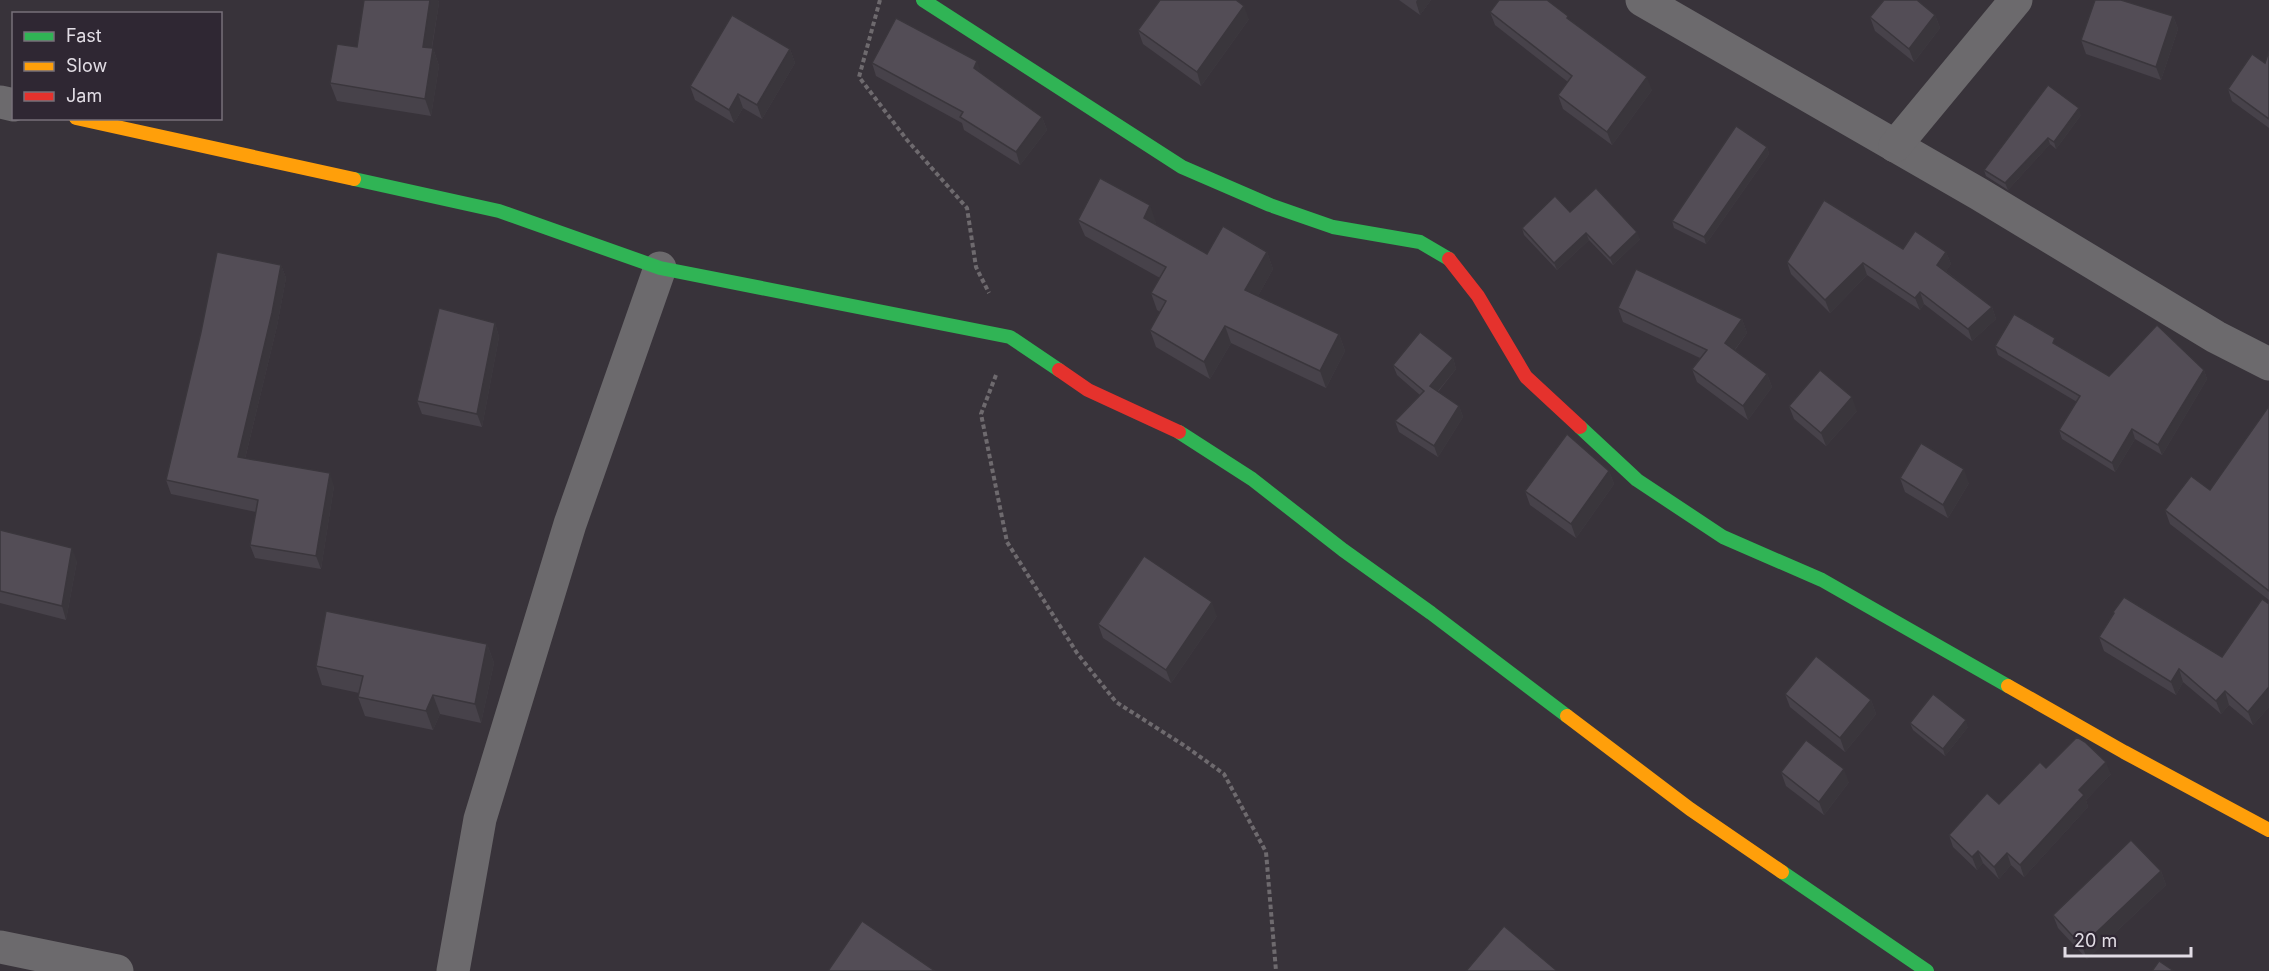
<svg xmlns="http://www.w3.org/2000/svg" width="2269" height="971" font-family="Inter,sans-serif">
<style>
.lines{fill:none;stroke-linecap:round;stroke-linejoin:round}
.path{stroke:#6e6a6e;stroke-width:4;stroke-dasharray:4.5 3;stroke-linecap:butt}
.street{stroke:#6c6a6d;stroke-width:33}
.fast{stroke:#30b455;stroke-width:14}
.slow{stroke:#ff9f0a;stroke-width:14}
.jam{stroke:#e5322d;stroke-width:14}
.wall{fill:#47424a}
.shaded-wall{fill:#3a363c}
.building{fill:#534d56;stroke:#3a363c;stroke-width:1.5}
</style>
<rect width="100%" height="100%" fill="#38333a"/>
<g class="lines">
<g class="path">
<polyline points="880,0 859,77 907,140 967,208 976,267 989,293"/>
<polyline points="996,375 981,414 1007,542 1077,653 1116,702 1185,746 1224,774 1266,852 1276,971"/>
</g>
<g class="street">
<polyline points="1642,0 1979,194 2216,337 2269,364"/>
<polyline points="0,102 14,105"/>
<polyline points="1895,146 2016,0"/>
<polyline points="0,947 117,971"/>
<polyline points="453,971 480,819 570,524 660,268"/>
</g>
<g class="fast">
<polyline points="923,0 1182,167 1270,205 1333,227 1420,242 1449,259"/>
<polyline points="354,179 499,211 660,268 1010,337 1059,370"/>
<polyline points="1580,427 1637,480 1723,537 1822,580 2008,686"/>
<polyline points="1179,432 1252,479 1343,550 1431,613 1567,716"/>
<polyline points="1782,872 1927,971"/>
</g>
<g class="slow">
<polyline points="76,118 354,179"/>
<polyline points="2008,686 2124,752 2269,830"/>
<polyline points="1567,716 1690,809 1782,872"/>
</g>
<g class="jam">
<polyline points="1449,259 1478,296 1526,377 1580,427"/>
<polyline points="1059,370 1088,390 1179,432"/>
</g>
</g>
<g class="wall">
<polygon points="364,0 438,0 439,3 432,48 433,48 439,66 431,116 337,101 330,83 357,47"/>
<polygon points="1399,0 1431,0 1420,15"/>
<polygon points="1490,12 1569,19 1652,90 1612,145 1563,109 1558,95 1568,82 1495,25"/>
<polygon points="1935,15 1940,28 1914,62 1875,31 1870,17"/>
<polygon points="2173,16 2178,29 2161,80 2086,54 2081,40"/>
<polygon points="1249,19 1201,86 1143,44 1138,30"/>
<polygon points="790,49 795,63 762,119 743,108 734,123 695,100 690,86"/>
<polygon points="2269,51 2269,128 2232,101 2228,89 2265,63"/>
<polygon points="872,63 981,73 1042,117 1047,130 1020,165 964,130 962,123 876,76"/>
<polygon points="2081,115 2056,149 2050,144 2008,190 1986,176 1984,170"/>
<polygon points="1767,147 1769,154 1706,244 1674,228 1672,221"/>
<polygon points="1570,212 1640,239 1613,265 1589,240 1557,270 1524,235 1522,228"/>
<polygon points="1078,220 1156,222 1155,224 1207,254 1267,252 1273,269 1258,296 1339,334 1345,351 1326,388 1231,343 1210,379 1156,347 1150,330 1160,312 1157,310 1151,293 1160,278 1085,236"/>
<polygon points="1903,249 1946,252 1951,264 1946,271 1992,307 1996,319 1972,341 1924,304 1920,310 1867,275 1830,313 1791,274 1787,262"/>
<polygon points="281,265 286,278 277,326 245,459 334,486 321,569 255,558 250,545 256,512 171,494 166,480 201,332"/>
<polygon points="1618,308 1742,319 1747,333 1735,350 1767,374 1772,387 1748,420 1697,382 1692,369 1700,358 1623,322"/>
<polygon points="495,323 499,337 482,427 422,414 417,401"/>
<polygon points="1995,346 2058,346 2109,376 2204,370 2207,379 2162,455 2135,439 2115,472 2062,439 2059,430 2077,402 1998,355"/>
<polygon points="1453,358 1456,369 1438,392 1459,406 1463,417 1438,457 1399,432 1395,421 1420,395 1397,375 1393,365"/>
<polygon points="1789,406 1857,411 1826,446 1794,419"/>
<polygon points="2269,406 2269,600 2170,524 2165,510 2210,490"/>
<polygon points="1609,471 1614,484 1576,538 1530,505 1525,491"/>
<polygon points="1900,478 1969,483 1948,518 1905,492"/>
<polygon points="0,530 77,561 66,620 0,603"/>
<polygon points="2269,604 2269,707 2253,725 2229,705 2221,714 2183,682 2176,695 2104,651 2099,637 2114,614 2113,612 2222,657"/>
<polygon points="1217,616 1171,683 1103,638 1098,624"/>
<polygon points="487,644 494,663 481,723 440,714 433,730 365,716 358,697 359,693 322,685 316,666"/>
<polygon points="1785,694 1871,700 1876,714 1845,752 1790,707"/>
<polygon points="1910,723 1968,727 1945,756 1913,730"/>
<polygon points="2046,768 2111,774 2086,800 2088,807 2024,877 2011,865 1999,879 1983,863 1977,870 1953,847 1949,835 1999,804"/>
<polygon points="1781,772 1849,782 1824,815 1786,786"/>
<polygon points="2161,871 2166,885 2087,959 2058,928 2053,915"/>
</g>
<g class="shaded-wall">
<polygon points="430,0 438,0 439,3 429,64 423,47"/>
<polygon points="1417,0 1431,0 1420,15 1416,2"/>
<polygon points="1244,6 1249,19 1201,86 1197,72"/>
<polygon points="1935,15 1940,28 1914,62 1909,49"/>
<polygon points="2173,16 2178,29 2161,80 2156,67"/>
<polygon points="433,48 439,66 431,116 425,99"/>
<polygon points="790,49 795,63 762,119 757,105"/>
<polygon points="977,61 982,75 974,68"/>
<polygon points="1647,77 1652,90 1612,145 1607,132"/>
<polygon points="738,94 743,108 734,123 729,110"/>
<polygon points="2079,108 2081,115 2056,149 2054,142"/>
<polygon points="1042,117 1047,130 1020,165 1016,152"/>
<polygon points="2048,138 2050,144 2008,190 2005,183"/>
<polygon points="1767,147 1769,154 1706,244 1704,237"/>
<polygon points="1150,205 1156,222 1150,235 1144,218"/>
<polygon points="1637,232 1640,239 1613,265 1610,258"/>
<polygon points="1586,233 1589,240 1557,270 1554,263"/>
<polygon points="1267,252 1273,269 1252,307 1245,290"/>
<polygon points="1946,252 1951,264 1942,277 1937,265"/>
<polygon points="1863,263 1867,275 1830,313 1825,300"/>
<polygon points="281,265 286,278 277,326 242,471 238,457"/>
<polygon points="1920,292 1924,304 1920,310 1915,298"/>
<polygon points="1992,307 1996,319 1972,341 1968,329"/>
<polygon points="1742,319 1747,333 1730,356 1725,343"/>
<polygon points="495,323 499,337 482,427 477,414"/>
<polygon points="1225,326 1231,343 1210,379 1204,362"/>
<polygon points="1339,334 1345,351 1326,388 1320,371"/>
<polygon points="1453,358 1456,369 1433,397 1430,386"/>
<polygon points="2204,370 2207,379 2162,455 2158,445"/>
<polygon points="1767,374 1772,387 1748,420 1743,406"/>
<polygon points="1852,397 1857,411 1826,446 1821,433"/>
<polygon points="1459,406 1463,417 1438,457 1434,446"/>
<polygon points="2132,429 2135,439 2115,472 2112,463"/>
<polygon points="1964,469 1969,483 1948,518 1943,505"/>
<polygon points="1609,471 1614,484 1576,538 1571,524"/>
<polygon points="330,473 334,486 321,569 316,556"/>
<polygon points="72,548 77,561 66,620 62,606"/>
<polygon points="1212,602 1217,616 1171,683 1166,670"/>
<polygon points="487,644 494,663 481,723 475,704"/>
<polygon points="2179,669 2183,682 2176,695 2171,682"/>
<polygon points="2269,687 2269,707 2253,725 2248,712"/>
<polygon points="2225,691 2229,705 2221,714 2216,701"/>
<polygon points="433,695 440,714 433,730 426,711"/>
<polygon points="1871,700 1876,714 1845,752 1840,738"/>
<polygon points="1966,720 1968,727 1945,756 1943,749"/>
<polygon points="2106,762 2111,774 2086,800 2088,807 2024,877 2020,865 2079,790"/>
<polygon points="1844,769 1849,782 1824,815 1819,802"/>
<polygon points="1978,851 1983,863 1977,870 1972,857"/>
<polygon points="2007,853 2011,865 1999,879 1994,867"/>
<polygon points="2161,871 2166,885 2087,959 2082,946"/>
</g>
<g class="building">
<polygon points="364,0 430,0 423,47 433,48 425,99 330,83 337,44 357,47"/>
<polygon points="1160,0 1236,0 1244,6 1197,72 1138,30"/>
<polygon points="1499,0 1547,0 1568,16 1567,18 1647,77 1607,132 1558,95 1572,76 1490,12"/>
<polygon points="1884,0 1917,0 1935,15 1909,49 1870,17"/>
<polygon points="2095,0 2121,0 2173,16 2156,67 2081,40"/>
<polygon points="732,15 790,49 757,105 738,94 729,110 690,86"/>
<polygon points="896,18 977,61 974,68 1042,117 1016,152 960,117 963,112 872,63"/>
<polygon points="2269,51 2269,119 2228,89 2252,54 2265,63"/>
<polygon points="2048,85 2079,108 2054,142 2048,138 2005,183 1984,170"/>
<polygon points="1736,126 1767,147 1704,237 1672,221"/>
<polygon points="1100,178 1150,205 1144,218 1207,254 1223,226 1267,252 1245,290 1339,334 1320,371 1225,326 1204,362 1150,330 1166,301 1151,293 1166,267 1078,220"/>
<polygon points="1596,188 1637,232 1610,258 1586,233 1554,263 1522,228 1555,196 1570,212"/>
<polygon points="1824,200 1903,249 1915,231 1946,252 1937,265 1992,307 1968,329 1920,292 1915,298 1863,263 1825,300 1787,262"/>
<polygon points="217,252 281,265 272,313 238,457 330,473 316,556 250,545 258,500 166,480 201,332"/>
<polygon points="1636,269 1742,319 1725,343 1767,374 1743,406 1692,369 1707,350 1618,308"/>
<polygon points="439,308 495,323 477,414 417,401"/>
<polygon points="2014,314 2055,338 2053,343 2109,376 2157,325 2204,370 2158,445 2132,429 2112,463 2059,430 2080,396 1995,346"/>
<polygon points="1420,332 1453,358 1430,386 1459,406 1434,446 1395,421 1424,391 1393,365"/>
<polygon points="1820,370 1852,397 1821,433 1789,406"/>
<polygon points="2269,406 2269,591 2165,510 2191,476 2210,490"/>
<polygon points="1567,434 1609,471 1571,524 1525,491"/>
<polygon points="1921,443 1964,469 1943,505 1900,478"/>
<polygon points="0,530 72,548 62,606 0,591"/>
<polygon points="1144,556 1212,602 1166,670 1098,624"/>
<polygon points="2124,597 2222,657 2262,599 2269,604 2269,687 2248,712 2225,691 2216,701 2179,669 2171,682 2099,637 2114,613 2113,612"/>
<polygon points="326,611 487,644 475,704 433,695 426,711 358,697 363,676 316,666"/>
<polygon points="1816,656 1871,700 1840,738 1785,694"/>
<polygon points="1933,694 1966,720 1943,749 1910,723"/>
<polygon points="2077,737 2085,742 2106,762 2079,790 2084,795 2020,865 2007,853 1994,867 1978,851 1972,857 1949,835 1987,793 1999,804 2040,762 2046,768"/>
<polygon points="1806,740 1844,769 1819,802 1781,772"/>
<polygon points="2131,840 2161,871 2082,946 2053,915"/>
<polygon points="862,921 935,971 828,971"/>
<polygon points="1504,926 1556,970 1556,971 1466,971"/>
<polygon points="2159,961 2174,971 2152,971"/>
</g>
<rect x="12" y="12" width="210" height="108" fill="#2f2733" stroke="#77707a" stroke-width="1.5"/>
<rect x="24" y="32" width="30" height="9" fill="#30b455" stroke="#77707a" stroke-width="1.5"/>
<text x="66" y="42" font-size="18" fill="#e2dde5">Fast</text>
<rect x="24" y="62" width="30" height="9" fill="#ff9f0a" stroke="#77707a" stroke-width="1.5"/>
<text x="66" y="72" font-size="18" fill="#e2dde5">Slow</text>
<rect x="24" y="92" width="30" height="9" fill="#e5322d" stroke="#77707a" stroke-width="1.5"/>
<text x="66" y="102" font-size="18" fill="#e2dde5">Jam</text>
<path d="M2065 947v9h126v-9" fill="none" stroke="#e2dde5" stroke-width="3"/>
<text x="2074" y="947" font-size="18" fill="#e2dde5" stroke="#2f2733" stroke-width="4.5" paint-order="stroke">20 m</text>
</svg>
